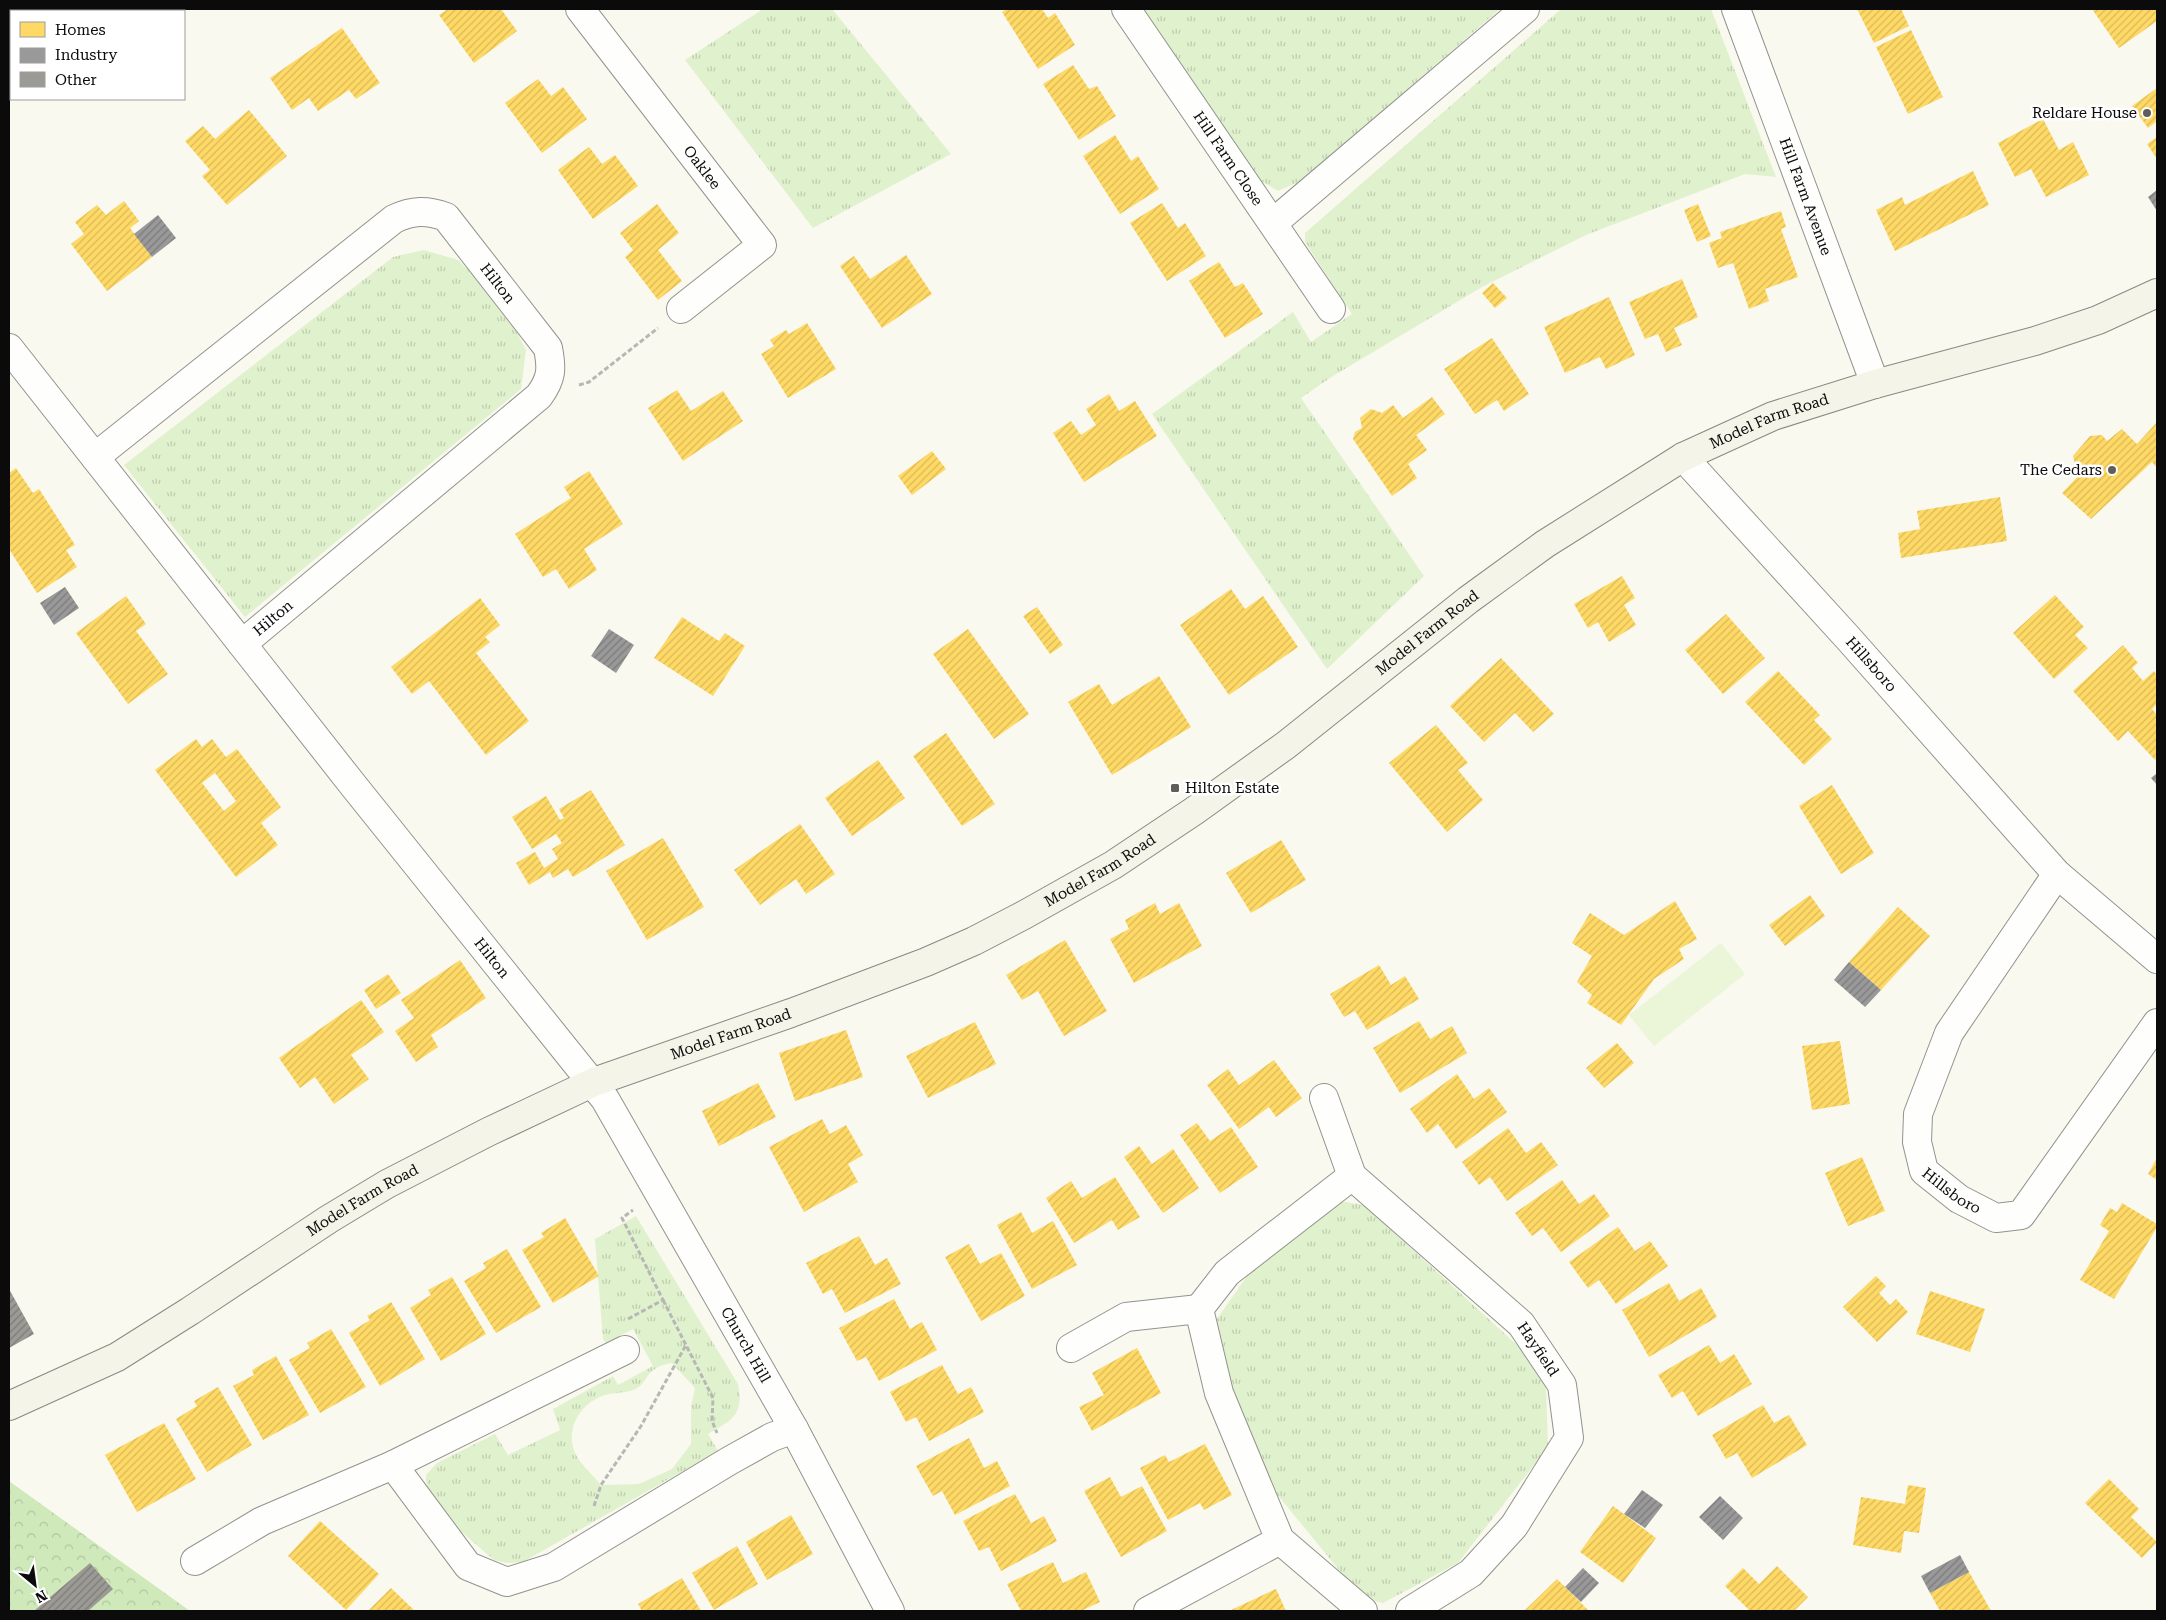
<svg xmlns="http://www.w3.org/2000/svg" width="2166" height="1620" font-family="'Roboto Serif',serif">
<style>
.grass{fill:url(#grass-tufts);fill-rule:evenodd}
.forest{fill:url(#forest-crowns)}
.pitch{fill:#ebf5d7}
.homes{fill:url(#homes-hatch);fill-rule:evenodd}
.industry{fill:url(#industry-hatch)}
.building{fill:url(#building-hatch)}
.lines{fill:none;stroke-linecap:round;stroke-linejoin:round}
.street-casing{stroke:#93928e;stroke-width:30}
.secondary-casing{stroke:#898984;stroke-width:30}
.path{stroke:#b7b7b5;stroke-width:3;stroke-dasharray:5 2.5;stroke-linecap:butt}
.street{stroke:#fefefd;stroke-width:28}
.secondary{stroke:#f4f4e8;stroke-width:28}
.poi-dot{fill:#5f5e5b;stroke:#fff;stroke-width:2}
.labels{text-anchor:middle;stroke-width:5;stroke-linejoin:round;paint-order:stroke}
.poi-label{font-size:15px;fill:#0b0b0b;stroke:#fff;text-anchor:end}
.street-label{font-size:15px;fill:#0b0b0b;stroke:#fff}
</style>
<defs>
<pattern id="grass-tufts" width="24" height="20" patternUnits="userSpaceOnUse" patternTransform="scale(1.25)"><rect width="24" height="20" fill="#e0f1cd"/><path d="M3 7l-1-3M5 7V3M7 7l1-3M15 17l-1-3M17 17v-4M19 17l1-3" fill="none" stroke="#bfcdaf"/></pattern>
<pattern id="forest-crowns" width="20" height="18" patternUnits="userSpaceOnUse" patternTransform="scale(1.25)"><rect width="20" height="18" fill="#cfe9bb"/><path d="M2 6a3 3 0 1 1 6 0M12 15a3 3 0 1 1 6 0" fill="none" stroke="#b0c69f"/></pattern>
<pattern id="homes-hatch" width="6" height="6" patternUnits="userSpaceOnUse" patternTransform="scale(1.25)"><rect width="6" height="6" fill="#ffd966"/><path d="M-1 1l2-2M0 6l6-6M5 7l2-2" fill="none" stroke="#d9b957"/></pattern>
<pattern id="industry-hatch" width="6" height="6" patternUnits="userSpaceOnUse" patternTransform="scale(1.25)"><rect width="6" height="6" fill="#999"/><path d="M-1 1l2-2M0 6l6-6M5 7l2-2" fill="none" stroke="#7b7b7b"/></pattern>
<pattern id="building-hatch" width="6" height="6" patternUnits="userSpaceOnUse" patternTransform="scale(1.25)"><rect width="6" height="6" fill="#9c9a95"/><path d="M-1 1l2-2M0 6l6-6M5 7l2-2" fill="none" stroke="#7d7c78"/></pattern>
</defs>
<rect width="100%" height="100%" fill="#faf9ef"/>
<g class="grass">
<polygon points="763,9 832,9 951,154 813,228 685,60"/>
<polygon points="1140,9 1500,9 1303,180 1278,191 1258,179"/>
<polygon points="1561,9 1711,9 1776,177 1745,174 1586,235 1482,287 1333,376 1301,398 1424,576 1327,669 1152,414 1293,312 1311,342 1352,314 1305,242 1305,233"/>
<polygon points="424,250 458,260 490,291 507,313 526,350 521,389 245,617 124,465 393,257"/>
<polygon points="1339,1201 1364,1205 1529,1356 1546,1387 1548,1447 1458,1563 1383,1603 1362,1598 1244,1454 1212,1326 1252,1269"/>
<path d="M636,1216l102,168c6,31 -5,36 -30,50l10,17 -195,111 -16,1 -13,-3 -65,-56 -3,-29 11,-12 58,-29 13,21 52,-25 -7,-21 60,-33 5,9 35,-19 -20,-37 -27,14 -3,-4 -8,-100zM672,1363l23,25 -4,18v38l-19,25 -33,15 -38,1c-8,-10 -19,-19 -25,-30 -12,-24 3,-50 26,-59 10,-4 21,-2 31,-6 17,-6 9,-22 39,-27z"/>
</g>
<polygon class="forest" points="9,1481 190,1611 9,1611"/>
<polygon class="pitch" points="1721,943 1745,974 1654,1046 1629,1015"/>
<g class="homes">
<polygon points="448,9 482,10 501,9 517,31 474,63 439,15"/>
<polygon points="1007,9 1042,9 1048,18 1055,13 1075,45 1038,69 1002,12"/>
<polygon points="1857,9 1901,9 1909,26 1874,43"/>
<polygon points="2092,9 2157,9 2157,21 2119,48"/>
<polygon points="342,28 380,83 356,99 349,90 318,111 309,98 292,110 270,78"/>
<polygon points="1911,30 1943,97 1908,114 1876,47"/>
<polygon points="1073,65 1089,89 1097,86 1116,116 1079,140 1043,84"/>
<polygon points="538,79 551,96 563,87 587,119 542,153 505,103"/>
<polygon points="2157,88 2157,121 2148,128 2132,106"/>
<polygon points="249,110 287,156 227,205 202,176 210,170 185,141 203,126 215,139"/>
<polygon points="2043,119 2059,150 2073,142 2089,175 2046,197 2031,169 2015,177 1998,143"/>
<polygon points="1115,135 1131,161 1138,156 1159,189 1120,214 1083,156"/>
<polygon points="2157,137 2157,159 2147,144"/>
<polygon points="589,147 602,164 615,155 638,186 593,219 558,170"/>
<polygon points="1973,171 1989,205 1895,251 1876,210 1902,197 1905,205"/>
<polygon points="124,201 139,221 130,228 152,257 107,291 71,244 84,234 75,222 97,205 106,215"/>
<polygon points="1162,203 1178,228 1185,223 1206,256 1167,281 1130,223"/>
<polygon points="657,204 679,233 658,250 682,281 658,300 625,257 633,250 620,233"/>
<polygon points="1698,204 1711,236 1697,242 1684,210"/>
<polygon points="1781,211 1786,227 1781,229 1798,277 1765,289 1769,301 1749,309 1733,263 1718,268 1709,243 1722,238 1720,232"/>
<polygon points="906,255 932,294 882,328 840,266 854,256 870,279"/>
<polygon points="1219,262 1235,287 1243,283 1263,314 1225,338 1189,281"/>
<polygon points="1682,279 1698,317 1674,328 1682,345 1666,352 1658,334 1645,339 1629,302"/>
<polygon points="1493,283 1507,298 1495,308 1482,293"/>
<polygon points="1609,297 1635,355 1606,369 1600,357 1565,373 1544,327"/>
<polygon points="807,323 836,369 788,398 761,354 774,346 770,340 786,330 789,334"/>
<polygon points="1492,338 1529,394 1504,411 1497,400 1475,414 1444,369"/>
<polygon points="677,390 691,411 723,391 743,421 683,461 648,408"/>
<polygon points="1109,394 1119,411 1135,401 1157,436 1084,482 1053,433 1071,421 1081,435 1096,425 1086,409"/>
<polygon points="1432,397 1445,414 1416,435 1427,450 1408,464 1417,478 1392,496 1353,439 1355,432 1362,428 1360,418 1371,409 1382,413 1393,405 1403,418"/>
<polygon points="2157,422 2157,468 2152,462 2091,519 2062,493 2082,472 2075,465 2073,456 2090,436 2102,435 2107,441 2122,429 2137,444"/>
<polygon points="932,451 946,469 912,495 898,476"/>
<polygon points="16,468 33,493 39,489 75,545 66,550 77,567 37,593 9,549 9,473"/>
<polygon points="589,471 623,524 584,549 597,570 569,589 556,569 543,577 515,534 571,498 564,487"/>
<polygon points="2000,497 2007,541 1901,558 1898,533 1920,529 1917,511"/>
<polygon points="1622,576 1635,598 1624,605 1636,625 1609,642 1598,622 1588,628 1574,604"/>
<polygon points="1231,589 1245,609 1263,596 1298,647 1229,695 1180,625"/>
<polygon points="2055,595 2084,627 2075,635 2088,648 2054,679 2013,633"/>
<polygon points="126,596 146,624 136,631 168,674 128,704 76,633"/>
<polygon points="480,598 500,625 485,637 490,642 476,653 529,721 486,755 429,681 412,694 391,667"/>
<polygon points="1037,607 1063,645 1050,654 1023,616"/>
<polygon points="1726,614 1765,658 1723,694 1685,650"/>
<polygon points="682,617 719,641 725,633 745,646 713,696 654,658"/>
<polygon points="968,629 1029,714 994,739 933,654"/>
<polygon points="2123,645 2138,663 2132,668 2143,681 2154,671 2157,675 2157,704 2152,709 2157,715 2157,758 2155,760 2128,731 2118,741 2073,691"/>
<polygon points="1501,658 1554,714 1533,732 1515,713 1484,742 1450,706"/>
<polygon points="1778,671 1820,715 1814,720 1832,739 1804,765 1745,702"/>
<polygon points="1159,676 1191,727 1112,775 1068,702 1099,684 1112,705"/>
<polygon points="1436,725 1468,763 1458,770 1483,800 1447,832 1389,763"/>
<polygon points="946,733 995,804 962,826 913,756"/>
<path d="M196,739l6,8 10,-8 14,18 11,-8 44,58 -20,16 17,22 -42,32 -81,-107zM215,773l21,28 -12,10 -22,-28z"/>
<polygon points="878,760 905,798 852,836 825,798"/>
<polygon points="1832,785 1874,853 1841,874 1799,806"/>
<polygon points="591,790 625,845 573,877 568,869 553,878 550,872 529,885 516,863 535,852 544,868 558,859 552,849 562,843 556,834 532,849 512,817 546,796 560,820 564,818 559,809"/>
<polygon points="800,824 835,874 806,894 796,879 760,905 734,870"/>
<polygon points="663,838 704,907 647,940 606,871"/>
<polygon points="1281,840 1306,880 1251,913 1226,873"/>
<polygon points="1810,895 1825,916 1785,946 1769,925"/>
<polygon points="1675,901 1697,939 1679,949 1684,959 1654,979 1621,1025 1587,1003 1592,995 1577,982 1592,956 1572,943 1590,913 1624,935"/>
<polygon points="1155,903 1160,914 1179,903 1202,946 1134,983 1110,939 1129,929 1125,920"/>
<polygon points="1898,907 1930,936 1881,990 1849,962"/>
<polygon points="1065,940 1107,1011 1064,1036 1038,991 1022,1000 1006,975"/>
<polygon points="460,960 486,998 431,1035 438,1047 416,1062 395,1031 414,1018 401,1000"/>
<polygon points="1379,965 1391,985 1405,976 1419,999 1367,1030 1355,1011 1344,1017 1330,994"/>
<polygon points="388,974 401,993 376,1009 364,990"/>
<polygon points="361,1000 384,1032 351,1055 369,1079 334,1104 315,1077 300,1088 279,1058"/>
<polygon points="1419,1021 1430,1039 1452,1026 1467,1053 1400,1093 1373,1048"/>
<polygon points="975,1022 996,1064 928,1098 906,1056"/>
<polygon points="846,1030 863,1077 795,1101 779,1053"/>
<polygon points="1840,1041 1850,1104 1812,1110 1802,1046"/>
<polygon points="1617,1043 1634,1063 1604,1088 1586,1068"/>
<polygon points="1274,1060 1302,1098 1276,1117 1269,1107 1239,1129 1207,1085 1228,1069 1239,1085"/>
<polygon points="1457,1074 1474,1099 1489,1088 1507,1112 1456,1149 1438,1124 1427,1133 1410,1109"/>
<polygon points="758,1083 776,1117 719,1146 702,1111"/>
<polygon points="822,1119 830,1134 846,1125 863,1155 848,1164 858,1182 804,1212 769,1147"/>
<polygon points="1197,1123 1210,1141 1231,1127 1258,1167 1220,1193 1180,1135"/>
<polygon points="1508,1128 1526,1153 1541,1142 1558,1165 1507,1201 1490,1177 1479,1185 1462,1162"/>
<polygon points="1139,1146 1152,1164 1173,1149 1199,1188 1163,1213 1124,1157"/>
<polygon points="1862,1157 1885,1211 1848,1226 1825,1173"/>
<polygon points="2157,1158 2157,1180 2148,1174"/>
<polygon points="1115,1177 1140,1217 1118,1230 1112,1220 1074,1243 1046,1198 1071,1181 1082,1198"/>
<polygon points="1562,1180 1579,1204 1594,1194 1610,1216 1561,1252 1543,1228 1532,1236 1515,1213"/>
<polygon points="2122,1203 2157,1224 2157,1227 2114,1299 2080,1280 2109,1231 2100,1225 2110,1208 2117,1212"/>
<polygon points="1021,1212 1032,1233 1053,1221 1077,1265 1032,1289 997,1225"/>
<polygon points="565,1218 599,1276 553,1303 522,1250 544,1237 541,1233"/>
<polygon points="1618,1227 1635,1251 1650,1241 1668,1266 1616,1304 1599,1280 1588,1288 1569,1262"/>
<polygon points="859,1236 875,1265 887,1258 901,1284 845,1313 832,1289 823,1294 806,1263"/>
<polygon points="969,1244 980,1264 1001,1253 1025,1296 981,1321 945,1257"/>
<polygon points="507,1249 541,1307 496,1333 464,1281 486,1268 483,1263"/>
<polygon points="1876,1276 1886,1286 1879,1293 1890,1305 1896,1299 1908,1312 1877,1342 1843,1307"/>
<polygon points="452,1277 486,1334 441,1361 410,1308 431,1295 428,1290"/>
<polygon points="1669,1283 1679,1301 1701,1288 1717,1317 1649,1357 1622,1310"/>
<polygon points="1930,1291 1985,1309 1970,1352 1916,1334"/>
<polygon points="894,1299 910,1329 922,1322 937,1350 879,1381 866,1357 857,1361 839,1328"/>
<polygon points="391,1302 425,1359 380,1386 349,1333 370,1320 367,1316"/>
<polygon points="331,1329 366,1387 320,1413 289,1360 310,1348 307,1343"/>
<polygon points="1709,1345 1720,1363 1734,1354 1752,1384 1698,1416 1683,1391 1672,1398 1658,1375"/>
<polygon points="1137,1348 1161,1393 1092,1431 1079,1407 1104,1395 1092,1373"/>
<polygon points="276,1356 309,1415 263,1440 233,1386 254,1375 252,1370"/>
<polygon points="942,1365 958,1394 971,1387 984,1412 929,1441 916,1417 906,1422 890,1392"/>
<polygon points="218,1387 252,1445 207,1472 176,1419 197,1406 194,1401"/>
<polygon points="1763,1405 1774,1423 1789,1415 1807,1445 1752,1478 1737,1453 1726,1459 1712,1435"/>
<polygon points="164,1423 196,1479 137,1512 105,1455"/>
<polygon points="969,1438 984,1468 997,1461 1010,1486 955,1515 942,1491 933,1496 916,1466"/>
<polygon points="1205,1444 1232,1495 1204,1510 1200,1503 1168,1520 1140,1468 1165,1455 1169,1462"/>
<polygon points="1110,1477 1121,1497 1142,1486 1167,1531 1121,1557 1084,1491"/>
<polygon points="2109,1479 2139,1509 2131,1517 2157,1542 2142,1558 2085,1503"/>
<polygon points="1908,1485 1926,1488 1919,1533 1904,1531 1901,1553 1853,1545 1861,1497 1905,1504"/>
<polygon points="1015,1494 1031,1523 1044,1516 1057,1541 1001,1571 989,1547 979,1551 963,1521"/>
<polygon points="1613,1506 1656,1538 1623,1583 1580,1552"/>
<polygon points="791,1515 813,1554 767,1580 746,1542"/>
<polygon points="320,1521 379,1574 346,1610 288,1556"/>
<polygon points="737,1546 758,1584 714,1610 692,1573"/>
<polygon points="1053,1562 1063,1583 1086,1572 1100,1602 1081,1611 1021,1611 1007,1584"/>
<polygon points="1777,1566 1808,1597 1794,1611 1750,1611 1725,1586 1743,1568 1759,1584"/>
<polygon points="1969,1572 1991,1611 1940,1611 1930,1593"/>
<polygon points="682,1578 701,1611 642,1611 638,1604"/>
<polygon points="1557,1579 1589,1611 1524,1611"/>
<polygon points="391,1588 415,1611 368,1611"/>
<polygon points="1276,1589 1286,1611 1229,1611"/>
</g>
<g class="industry">
<polygon points="2157,190 2157,211 2148,197"/>
<polygon points="158,215 176,238 152,257 134,234"/>
<polygon points="65,587 79,608 54,625 40,603"/>
<polygon points="609,629 634,645 616,673 591,656"/>
<polygon points="2157,773 2157,785 2151,778"/>
<polygon points="1849,962 1881,990 1865,1007 1834,980"/>
<polygon points="1642,1490 1663,1505 1645,1528 1624,1514"/>
<polygon points="1720,1496 1743,1518 1723,1540 1699,1517"/>
<polygon points="1960,1555 1969,1572 1930,1593 1921,1576"/>
<polygon points="1583,1568 1599,1583 1581,1602 1565,1587"/>
</g>
<g class="building">
<polygon points="9,1289 34,1334 9,1348"/>
<polygon points="90,1563 113,1589 88,1611 34,1611"/>
</g>
<g class="lines">
<defs>
<g id="street">
<path id="s1" d="M580,9l182,236 -81,64"/>
<path id="s2" d="M1126,9l205,300"/>
<path id="s3" d="M1736,9l139,375"/>
<polyline points="1273,223 1525,9"/>
<path id="s4" d="M9,348l344,437 252,314 189,330 96,182"/>
<path id="s5" d="M95,457l299,-238c19,-9 33,-9 52,-2l102,131c4,21 4,30 -9,48l-297,248"/>
<path id="s6" d="M1683,457l165,181 209,236 100,85"/>
<path id="s7" d="M2057,874l-108,159 -31,81 -1,28 7,29 35,28 37,19 25,-3 136,-192"/>
<path id="s8" d="M1324,1098l28,78 169,148 41,61 7,53 -55,88 -43,47 -61,38"/>
<polyline points="1352,1176 1227,1273 1199,1309 1219,1393 1280,1540 1363,1611"/>
<polyline points="1071,1348 1126,1317 1199,1309"/>
<polyline points="393,1465 468,1566 507,1582 554,1567 729,1461 772,1437 794,1429"/>
<polyline points="195,1561 262,1521 393,1465 625,1350"/>
<polyline points="1148,1611 1280,1540"/>
</g>
<g id="secondary">
<path id="s9" d="M9,1406l108,-49 73,-46 139,-92 58,-35 101,-52 106,-50 197,-69 135,-51 48,-21 50,-26 89,-50 81,-54 92,-66 182,-145 77,-56 138,-87 90,-41 102,-32 160,-43 63,-21 59,-27"/>
</g>
</defs>
<use href="#street" class="street-casing"/>
<use href="#secondary" class="secondary-casing"/>
<g class="path">
<polyline points="579,385 589,382 658,328"/>
<polyline points="663,1300 713,1398 712,1421 717,1433"/>
<polyline points="628,1319 663,1300 622,1218 633,1210"/>
<polyline points="594,1506 601,1485 641,1426 686,1345"/>
</g>
<use href="#street" class="street"/>
<use href="#secondary" class="secondary"/>
</g>
<g class="poi-dot">
<circle cx="2147" cy="113" r="5"/>
<circle cx="2112" cy="470" r="5"/>
<rect x="1170" y="783" width="10" height="10" rx="2.5"/>
</g>
<g class="labels">
<g class="poi-label">
<text x="2137" y="118">Reldare House</text>
<text x="2102" y="475">The Cedars</text>
<text x="1185" y="793" text-anchor="start">Hilton Estate</text>
</g>
<g class="street-label">
<text dy="5" stroke="none"><textPath href="#s2" startOffset="181">Hill Farm Close</textPath></text>
<text dy="5" stroke="none"><textPath href="#s1" startOffset="200">Oaklee</textPath></text>
<text dy="5" stroke="none"><textPath href="#s3" startOffset="200">Hill Farm Avenue</textPath></text>
<text dy="5" stroke="none"><textPath href="#s5" startOffset="520">Hilton</textPath></text>
<text dy="5" stroke="none"><textPath href="#s9" startOffset="2029">Model Farm Road</textPath></text>
<text transform="translate(273 618) rotate(-40)" y="5">Hilton</text>
<text dy="5" stroke="none"><textPath href="#s9" startOffset="1625">Model Farm Road</textPath></text>
<text dy="5" stroke="none"><textPath href="#s6" startOffset="280">Hillsboro</textPath></text>
<text dy="5" stroke="none"><textPath href="#s9" startOffset="1220">Model Farm Road</textPath></text>
<text dy="5" stroke="none"><textPath href="#s4" startOffset="778">Hilton</textPath></text>
<text dy="5" stroke="none"><textPath href="#s9" startOffset="815">Model Farm Road</textPath></text>
<text dy="5" stroke="none"><textPath href="#s7" startOffset="371">Hillsboro</textPath></text>
<text dy="5" stroke="none"><textPath href="#s9" startOffset="410">Model Farm Road</textPath></text>
<text dy="5" stroke="none"><textPath href="#s4" startOffset="1242">Church Hill</textPath></text>
<text dy="5" stroke="none"><textPath href="#s8" startOffset="338">Hayfield</textPath></text>
</g>
</g>
<rect width="2166" height="1620" fill="none" stroke="#0b0b0b" stroke-width="20"/>
<rect x="10" y="10" width="175" height="90" fill="#ffffff" stroke="#9d9d9d"/>
<rect x="20" y="22" width="25" height="15" fill="#ffd966" stroke="#9d9d9d"/>
<text x="55" y="35" font-size="15" fill="#0b0b0b">Homes</text>
<rect x="20" y="48" width="25" height="15" fill="#999999" stroke="#9d9d9d"/>
<text x="55" y="60" font-size="15" fill="#0b0b0b">Industry</text>
<rect x="20" y="72" width="25" height="15" fill="#9c9a95" stroke="#9d9d9d"/>
<text x="55" y="85" font-size="15" fill="#0b0b0b">Other</text>
<g transform="translate(35 1585) rotate(151)" stroke="#ffffff" stroke-width="4" paint-order="stroke">
<path d="M0-4L9 19L0 12L-9 19Z" fill="#0b0b0b"/>
<text y="-8" font-size="14" font-weight="bold" text-anchor="middle" fill="#0b0b0b">N</text>
</g>
</svg>
